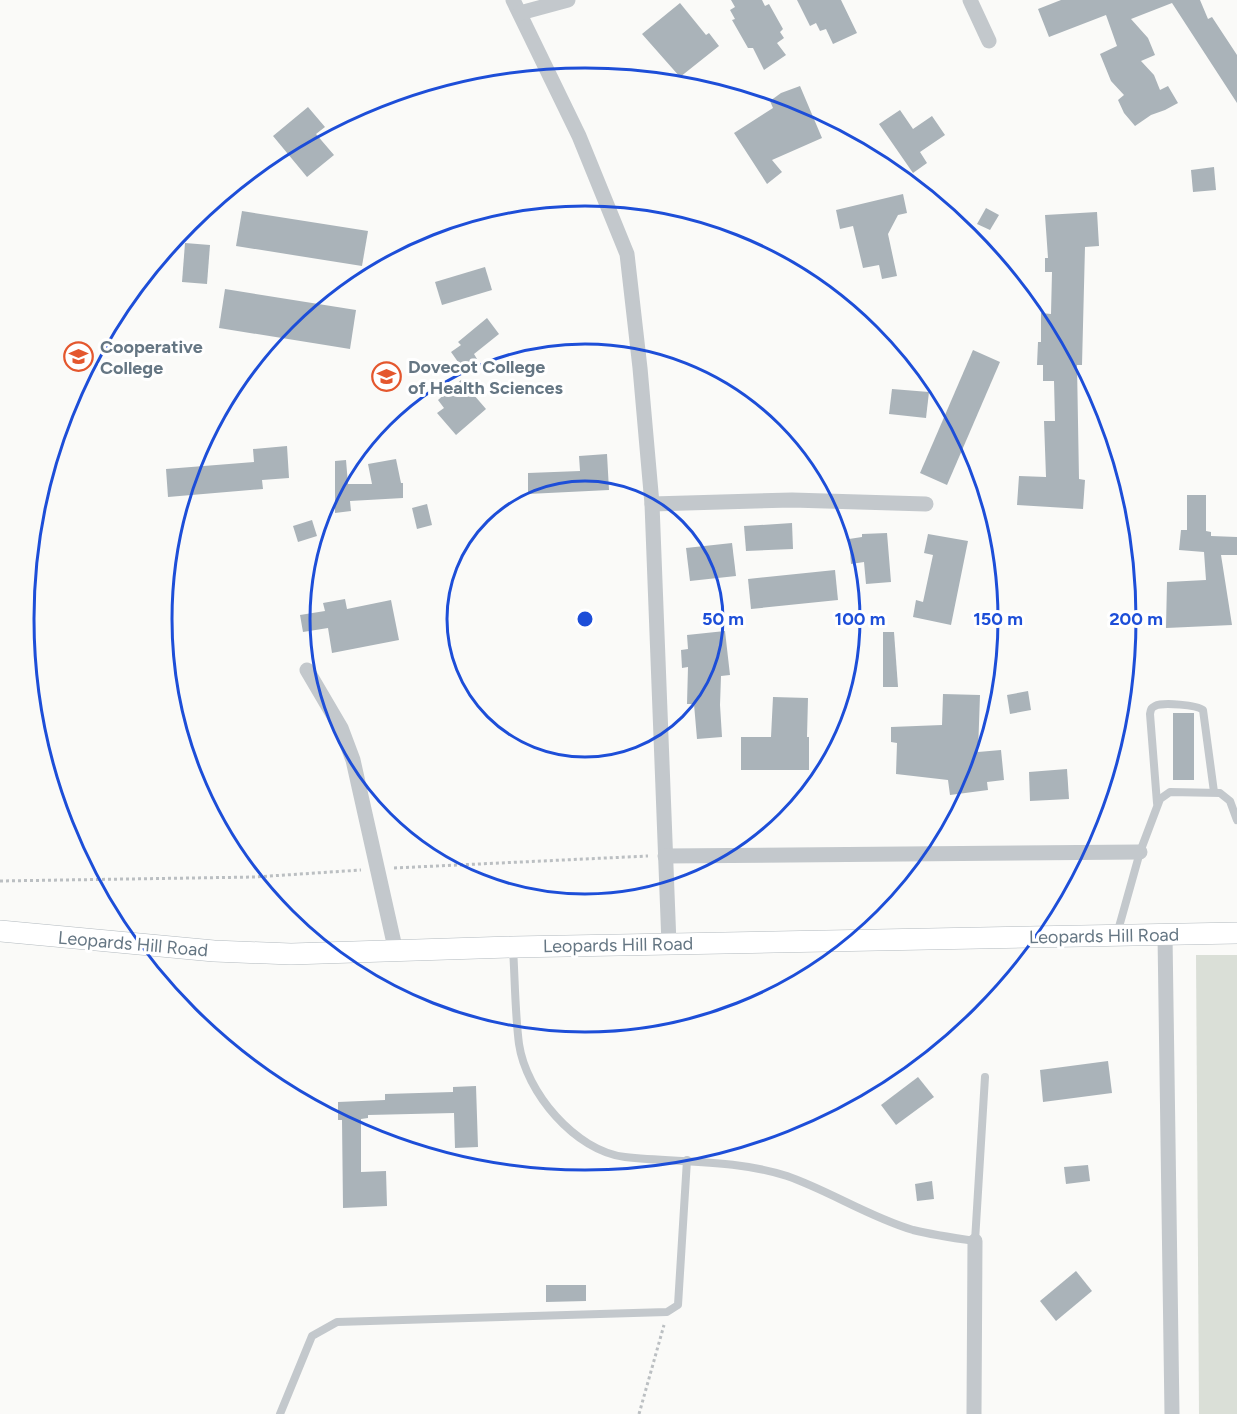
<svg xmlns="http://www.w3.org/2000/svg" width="1237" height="1414" font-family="Figtree,sans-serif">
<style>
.green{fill:#dadfd7}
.building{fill:#aab3b9}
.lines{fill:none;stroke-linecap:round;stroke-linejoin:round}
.secondary-casing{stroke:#b3babf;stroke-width:22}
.path{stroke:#bbbfc2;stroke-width:3;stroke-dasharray:3 3;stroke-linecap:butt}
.lane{stroke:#c3c8cc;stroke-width:8}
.street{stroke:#c3c8cc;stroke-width:15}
.secondary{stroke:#fff;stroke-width:21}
.ring{fill:none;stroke:#1d4ed8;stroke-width:3}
.labels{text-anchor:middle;stroke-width:6;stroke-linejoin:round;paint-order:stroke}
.poi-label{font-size:18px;font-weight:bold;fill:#657683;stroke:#fff;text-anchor:start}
.street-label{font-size:18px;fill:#657683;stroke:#fff}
.centre{fill:#1d4ed8;stroke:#fff;stroke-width:3}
.ring-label{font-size:18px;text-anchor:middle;font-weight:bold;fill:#1d4ed8;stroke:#fff;stroke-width:6;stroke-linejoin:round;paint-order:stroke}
</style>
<rect width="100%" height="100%" fill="#fafaf8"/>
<polygon class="green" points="1196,955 1237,955 1237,1414 1199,1414"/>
<g class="building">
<polygon points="731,0 762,0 765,6 769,4 783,29 780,32 784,38 777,43 786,55 764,70 753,48 748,48 732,20 735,19 730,10 735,7"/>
<polygon points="797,0 841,0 857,33 833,44 826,29 820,31 816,23 810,26"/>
<polygon points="1061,0 1200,0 1208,19 1212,17 1237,55 1237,103 1172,3 1131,19 1148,38 1155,55 1141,61 1154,75 1160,90 1168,86 1178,103 1165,110 1151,115 1135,126 1124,113 1118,100 1124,95 1111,81 1100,54 1117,46 1106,15 1049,37 1038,9"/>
<polygon points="680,3 706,35 709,33 719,46 680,77 642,34"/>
<polygon points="800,86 822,138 772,160 782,172 767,184 734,133 773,108 770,101 781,93"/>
<polygon points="308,107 325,127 316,134 334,155 307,177 273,136"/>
<polygon points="900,110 913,129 932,116 945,135 920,152 927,163 913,173 879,124"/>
<polygon points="1214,167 1216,190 1193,192 1191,170"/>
<polygon points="903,194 907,213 898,215 888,234 897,276 882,279 879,265 863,268 853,226 840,229 836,210"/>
<polygon points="986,208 999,215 990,230 977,224"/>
<polygon points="242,211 368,231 362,266 236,246"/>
<polygon points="1097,212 1099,246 1085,247 1082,365 1077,365 1079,479 1085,480 1083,509 1017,505 1019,476 1046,477 1044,421 1055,421 1054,381 1043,381 1043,365 1037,365 1038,342 1041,342 1041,313 1051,314 1052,272 1045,272 1045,258 1048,258 1045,215"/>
<polygon points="185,243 210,245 207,284 182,282"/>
<polygon points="485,267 492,290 442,305 435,282"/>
<polygon points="225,289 356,310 350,349 219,328"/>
<polygon points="487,318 499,334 474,354 477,359 463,369 451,352 461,345 458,342"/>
<polygon points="973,350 1000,362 947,485 920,473"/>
<polygon points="461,380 486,409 456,435 437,413 444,408 438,400"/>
<polygon points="892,389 929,392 926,418 889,414"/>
<polygon points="287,446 289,478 262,480 263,489 168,497 166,469 254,462 253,449"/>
<polygon points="607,454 609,490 528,494 528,473 580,471 579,456"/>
<polygon points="396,459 401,483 403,483 403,498 350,501 351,511 335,513 335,461 346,460 348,484 372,484 368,464"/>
<polygon points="1187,495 1206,495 1206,531 1211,532 1211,536 1237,537 1237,555 1221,555 1232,625 1166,628 1167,582 1206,580 1204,552 1179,550 1181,530 1187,530"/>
<polygon points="427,504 432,525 417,529 412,508"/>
<polygon points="312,520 317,536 298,542 293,526"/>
<polygon points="792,523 793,549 746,551 744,526"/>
<polygon points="887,533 891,582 866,584 864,562 851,564 849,539 862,537 862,534"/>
<polygon points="928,534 968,541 951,625 913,617 916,600 923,602 933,555 924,553"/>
<polygon points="732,543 736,576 690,581 686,548"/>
<polygon points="835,570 838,600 751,609 748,579"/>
<polygon points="345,599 347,609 391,600 399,640 332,653 328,628 303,632 300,615 325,611 323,603"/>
<polygon points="725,631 730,675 721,676 720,705 722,737 697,739 694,704 687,704 688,667 682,668 681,650 688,649 687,635"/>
<polygon points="883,632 894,632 898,687 883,687"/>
<polygon points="1028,691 1031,710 1010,714 1007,695"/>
<polygon points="943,694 980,695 978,752 1001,750 1004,780 987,782 988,790 950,795 948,780 896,774 897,743 891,742 891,727 942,725"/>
<polygon points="773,697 808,698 807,737 809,737 809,770 741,770 741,737 771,737"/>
<rect x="1173" y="713" width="21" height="67"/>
<polygon points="1067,769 1069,799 1030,801 1029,772"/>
<polygon points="1108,1061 1112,1093 1043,1102 1040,1070"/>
<polygon points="918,1077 934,1097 896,1125 881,1105"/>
<polygon points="476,1086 478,1147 455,1148 454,1113 368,1115 368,1118 361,1119 361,1172 386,1171 387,1206 343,1208 342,1120 338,1120 338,1102 385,1100 385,1094 453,1092 453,1087"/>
<polygon points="1088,1165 1090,1181 1066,1184 1064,1167"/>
<polygon points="932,1181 934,1199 917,1201 915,1184"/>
<polygon points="1076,1271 1092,1291 1056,1321 1040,1301"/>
<polygon points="546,1285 586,1285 586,1301 546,1302"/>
</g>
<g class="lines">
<defs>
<polyline id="secondary" points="0,931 214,951 291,954 513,947 1237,933"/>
</defs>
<use href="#secondary" class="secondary-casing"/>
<g class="path">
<polyline points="394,868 648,856"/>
<polyline points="0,881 255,877 361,870"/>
<polyline points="639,1414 664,1325"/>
</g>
<g class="lane">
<path d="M1157,803l-7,-89c1,-5 1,-6 5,-8 8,-4 42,-1 48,4l11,82"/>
<polyline points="1117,934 1140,852 1160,799 1170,792 1220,793 1230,801 1237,820"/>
<path d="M513,948c2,32 2,65 6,96 7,48 56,107 106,113 54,6 109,2 162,19 43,15 82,41 126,54 20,5 41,8 62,11l10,-164"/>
<polyline points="280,1414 312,1336 337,1322 667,1312 678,1305 687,1160"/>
</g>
<g class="street">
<polyline points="513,0 579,136 627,254 640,368 652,504 669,944"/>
<polyline points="970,0 989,41"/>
<polyline points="520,13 568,0"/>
<polyline points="652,504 792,500 926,504"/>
<polyline points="307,670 341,728 353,760 396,952"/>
<polyline points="665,856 1140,852"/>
<polyline points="1165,935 1172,1414"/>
<polyline points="974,1414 975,1241"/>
</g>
<use href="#secondary" class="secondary"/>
</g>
<g class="ring">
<circle cx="585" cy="619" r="138"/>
<circle cx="585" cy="619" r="275"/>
<circle cx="585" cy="619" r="413"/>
<circle cx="585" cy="619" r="551"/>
</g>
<defs>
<symbol id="university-ring" viewBox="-11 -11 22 22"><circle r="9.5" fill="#fff" stroke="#e4572e" stroke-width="1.5"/><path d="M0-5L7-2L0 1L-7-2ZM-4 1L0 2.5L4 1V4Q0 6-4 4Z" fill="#e4572e"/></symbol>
</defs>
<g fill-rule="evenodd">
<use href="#university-ring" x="62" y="340" width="33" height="33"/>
<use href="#university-ring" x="370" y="360" width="33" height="33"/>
</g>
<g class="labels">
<g class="poi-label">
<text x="100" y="353">Cooperative<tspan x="100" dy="21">College</tspan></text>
<text x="408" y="373">Dovecot College<tspan x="408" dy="21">of Health Sciences</tspan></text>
</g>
<g class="street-label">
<text transform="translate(1104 936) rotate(-1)" y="6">Leopards Hill Road</text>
<text transform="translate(133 944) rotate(5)" y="6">Leopards Hill Road</text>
<text transform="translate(618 945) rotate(-1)" y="6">Leopards Hill Road</text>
</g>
</g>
<circle cx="585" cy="619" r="9" class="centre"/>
<g class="ring-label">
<text x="723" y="625">50 m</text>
<text x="860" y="625">100 m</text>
<text x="998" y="625">150 m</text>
<text x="1136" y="625">200 m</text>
</g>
</svg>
